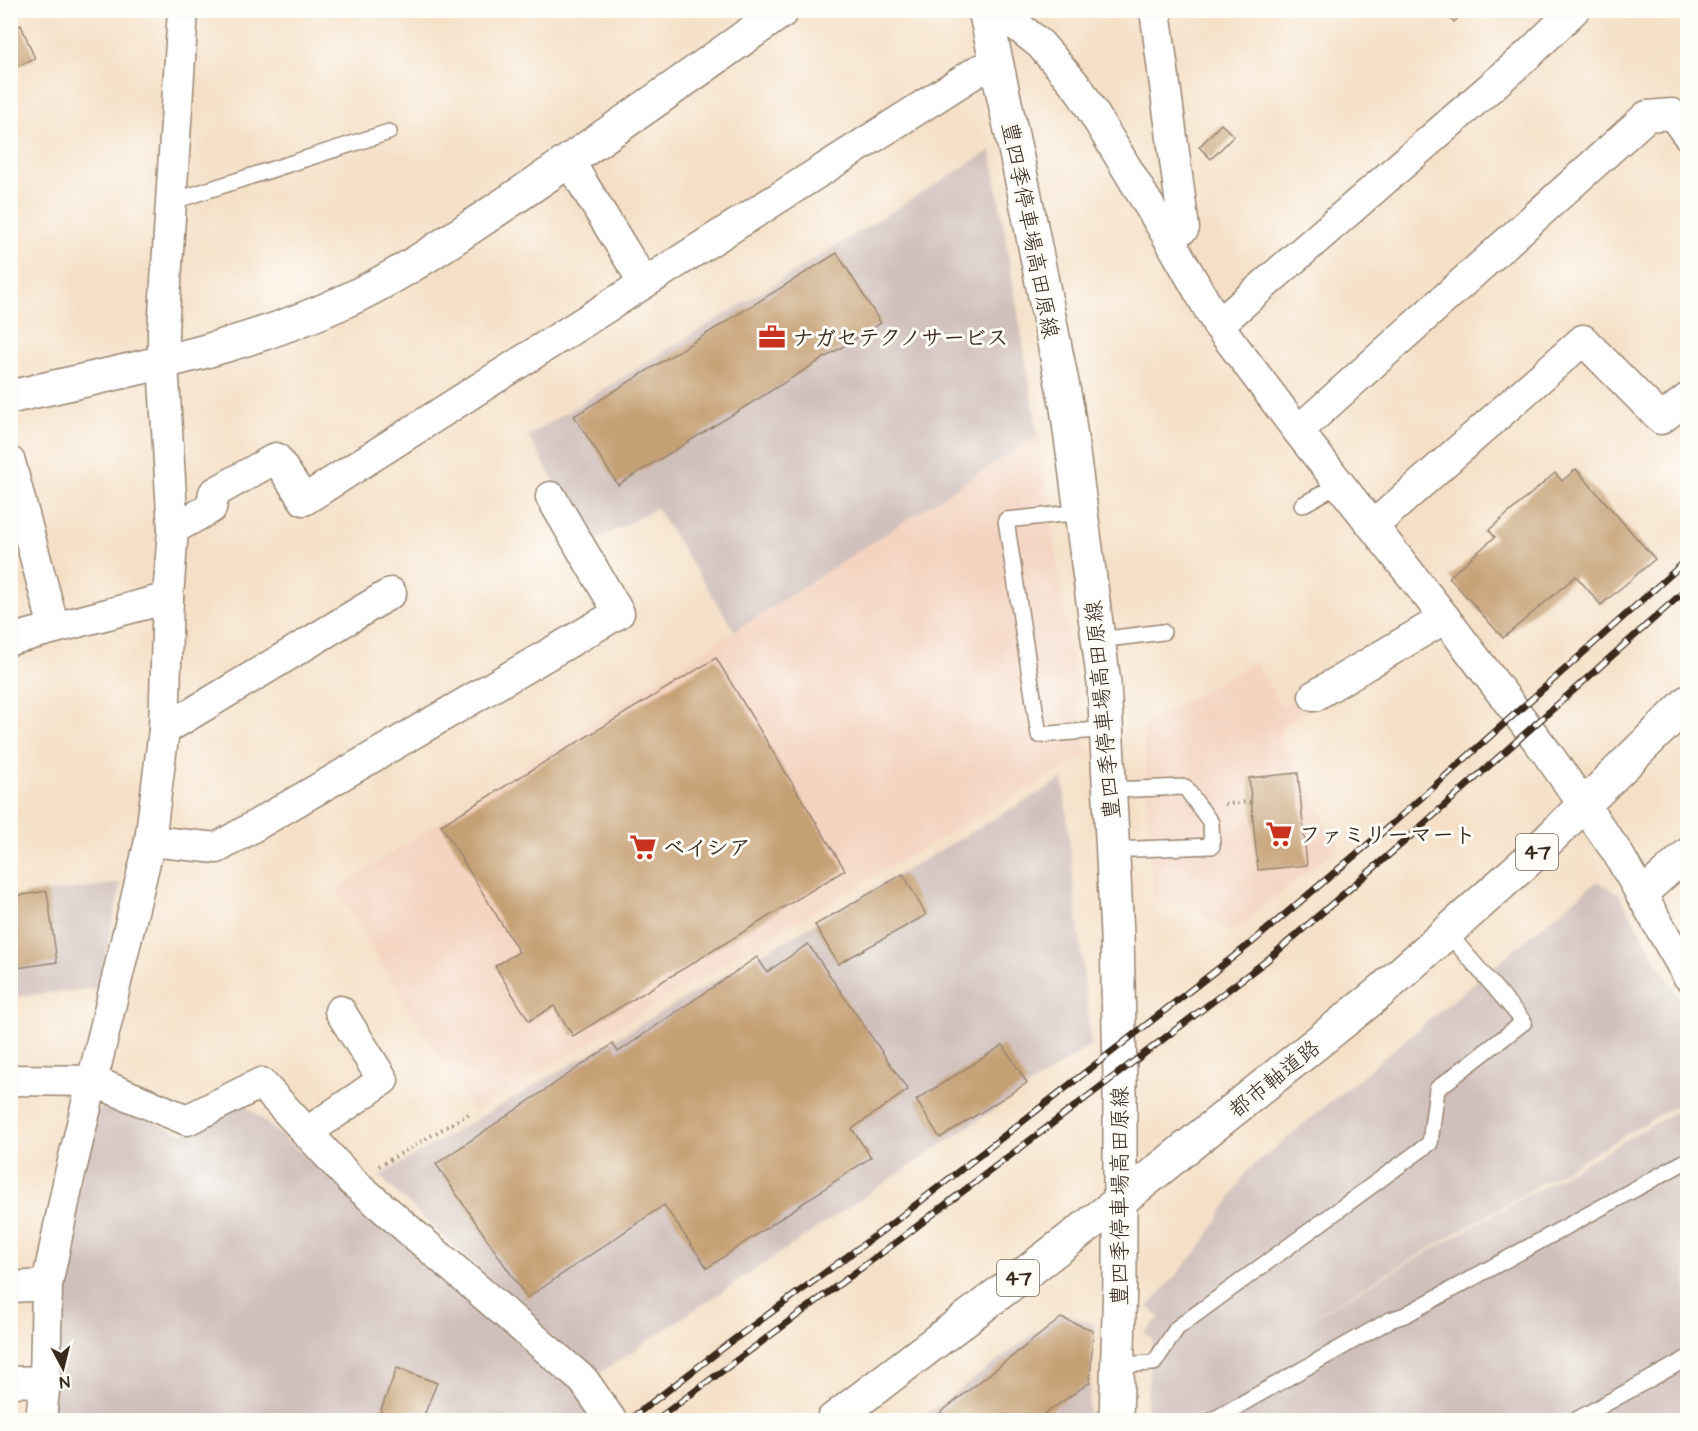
<svg xmlns="http://www.w3.org/2000/svg" width="1698" height="1431" font-family="'Architects Daughter','Klee One',sans-serif">
<style>
.built{fill:#f4d3c0}
.industrial{fill:#d0c0bc}
.building{fill:#c6a074}
.lines{fill:none;stroke-linecap:round;stroke-linejoin:round}
.lane-casing{stroke:#988572;stroke-width:18}
.street-casing{stroke:#988572;stroke-width:33}
.secondary-casing{stroke:#988572;stroke-width:36}
.primary-casing{stroke:#988572;stroke-width:36}
.path{stroke:#988572;stroke-width:4;stroke-dasharray:1.5 4.5;stroke-linecap:butt}
.lane{stroke:#fff;stroke-width:15}
.street{stroke:#fff;stroke-width:30}
.secondary{stroke:#fff;stroke-width:33}
.primary{stroke:#fff;stroke-width:33}
.rail-casing{stroke:#3b2a1e;stroke-width:7}
.rail{stroke:#fdfcf7;stroke-width:4.5;stroke-dasharray:14;stroke-linecap:butt}
.labels{text-anchor:middle;stroke-width:6;stroke-linejoin:round;paint-order:stroke}
.shield{fill:#fdfcf7;stroke:#75695f;stroke-width:1.5}
.shield-label{font-size:21px;font-weight:bold;fill:#3b2a1e}
.street-label{font-size:22px;fill:#3b2a1e;stroke:#fdfcf7}
.poi-label{font-size:22px;font-weight:bold;fill:#3b2a1e;stroke:#fdfcf7;text-anchor:start}
</style>
<rect width="100%" height="100%" fill="#fdfcf7"/>
<filter id="ink" filterUnits="userSpaceOnUse"><feTurbulence type="fractalNoise" baseFrequency=".0167" numOctaves="2"/><feDisplacementMap in="SourceGraphic" scale="12" xChannelSelector="R" yChannelSelector="G"/><feConvolveMatrix kernelMatrix="1 2 1 2 8 2 1 2 1" color-interpolation-filters="sRGB"/></filter>
<filter id="wash" filterUnits="userSpaceOnUse"><feTurbulence type="fractalNoise" baseFrequency=".008" numOctaves="4" result="noise"/><feDisplacementMap in="SourceGraphic" scale="24" xChannelSelector="R" yChannelSelector="G"/><feGaussianBlur stdDeviation="1.35" result="paint"/><feColorMatrix in="noise" values="0 0 0 0 0 0 0 0 0 0 0 0 0 0 0 0 0 1.4 0 .05"/><feComposite in="paint" operator="in"/></filter>
<g filter="url(#wash)">
<rect width="100%" height="100%" fill="#f5e0c7"/>
<g class="built">
<polygon points="1038,435 1087,755 856,886 472,1112 336,889"/>
<polygon points="1255,661 1281,707 1306,693 1313,708 1282,726 1281,740 1339,847 1231,932 1183,901 1153,905 1143,726"/>
</g>
<g class="industrial">
<polygon points="991,150 1038,435 735,631 656,508 590,544 528,436"/>
<polygon points="1063,779 1091,1045 594,1377 379,1176"/>
<polygon points="1597,881 1618,893 1687,1013 1687,1099 1250,1353 1687,1105 1687,1420 1145,1420 1152,1339 1145,1332 1160,1317 1148,1307 1201,1247 1247,1171"/>
<polygon points="121,883 98,988 11,997 10,897"/>
<polygon points="239,1100 577,1388 595,1420 45,1420 53,1308 95,1112 110,1104 183,1134"/>
<polygon points="1062,1313 1094,1324 1088,1420 919,1420"/>
</g>
<g id="blocks">
<g class="building">
<polygon points="1442,10 1466,10 1454,22"/>
<polygon points="21,25 35,59 10,69 10,30"/>
<polygon points="1221,124 1234,136 1211,159 1199,147"/>
<polygon points="837,253 881,323 618,485 574,416"/>
<polygon points="1576,469 1655,559 1601,605 1576,576 1503,638 1449,577 1495,537 1489,530 1555,473 1562,481"/>
<polygon points="716,658 845,870 573,1036 554,1006 529,1021 495,966 519,952 441,825"/>
<polygon points="1298,773 1307,865 1258,870 1249,778"/>
<polygon points="903,874 926,915 838,964 815,925"/>
<polygon points="47,891 57,962 10,969 10,897"/>
<polygon points="808,944 908,1090 852,1129 871,1157 707,1268 664,1205 527,1298 436,1164 613,1044 618,1052 757,957 767,972"/>
<polygon points="1003,1045 1027,1083 940,1138 916,1100"/>
<polygon points="1061,1318 1093,1330 1090,1382 1036,1420 931,1420"/>
<polygon points="397,1368 437,1383 422,1420 377,1420"/>
</g>
</g>
</g>
<g filter="url(#ink)">
<use href="#blocks" fill-opacity="0" stroke="#988572" stroke-width="1.5"/>
<g class="lines">
<defs>
<g id="lane">
<polyline points="171,198 183,198 389,132"/>
<polyline points="1302,505 1340,484"/>
<polyline points="1082,512 1006,520 1039,735 1108,729"/>
<polyline points="1099,640 1163,632"/>
<polyline points="1111,790 1185,787 1211,823 1212,846 1112,850"/>
<polyline points="1117,1365 1154,1363 1177,1328 1430,1143 1437,1089 1524,1022 1447,932"/>
<polyline points="1213,1420 1390,1320 1405,1315 1686,1161"/>
<polyline points="1576,1420 1688,1358"/>
</g>
<g id="street">
<polyline points="1155,10 1184,228 1168,237"/>
<polyline points="988,25 1003,22 1016,25 1040,44 1079,89 1168,237 1218,325 1530,53 1574,10"/>
<polyline points="569,161 644,283"/>
<polyline points="1218,325 1298,431 1445,618 1547,753 1617,852 1688,976"/>
<polyline points="1298,431 1647,116 1672,114 1688,135"/>
<polyline points="10,462 54,628"/>
<polyline points="1373,526 1583,340 1661,419 1688,398"/>
<polyline points="173,529 211,508 214,493 276,458 304,500 979,70 997,67"/>
<polyline points="10,640 168,598"/>
<polyline points="1314,696 1445,618"/>
<polyline points="164,730 391,593"/>
<polyline points="150,841 217,848 619,613 551,497"/>
<polyline points="1641,895 1688,853"/>
<polyline points="10,1080 93,1081 187,1120 261,1083 352,1181 584,1381 611,1420"/>
<polyline points="306,1133 383,1080 340,1011"/>
<polyline points="10,1287 47,1285"/>
<polyline points="10,1382 45,1381"/>
<polyline points="41,1420 45,1381 47,1285 69,1178 150,841 164,730 168,598 173,529 163,363 163,330 183,10"/>
</g>
<g id="secondary">
<polyline points="985,10 1023,186 1067,408 1104,683 1117,935 1120,1077 1120,1278 1116,1420"/>
<path d="M10,397c113,-26 226,-46 331,-94 60,-27 113,-65 167,-101 93,-62 184,-127 275,-192"/>
</g>
<polyline id="primary" points="833,1420 1120,1201 1379,993 1526,862 1688,702"/>
</defs>
<use href="#lane" class="lane-casing"/>
<use href="#street" class="street-casing"/>
<use href="#secondary" class="secondary-casing"/>
<use href="#primary" class="primary-casing"/>
<g class="path">
<polyline points="1225,804 1251,802"/>
<polyline points="379,1166 472,1112"/>
</g>
<use href="#lane" class="lane"/>
<use href="#street" class="street"/>
<use href="#secondary" class="secondary"/>
<use href="#primary" class="primary"/>
<defs>
<g id="rail">
<polyline points="629,1420 736,1338 890,1225 1251,943 1392,824 1688,559"/>
<polyline points="656,1420 899,1240 1266,961 1406,840 1688,588"/>
</g>
</defs>
<use href="#rail" class="rail-casing"/>
<use href="#rail" class="rail"/>
</g>
</g>
<defs>
<symbol id="office-bare" viewBox="-9 -9 18 18"><path d="M-6-3h4V-5.5h4V-3h4V5H-6ZM-1-4.5V-3h2v-1.5ZM-6 0V1H6V0Z" fill="#c8321e" stroke="#fdfcf7" stroke-width="2.5" paint-order="stroke"/></symbol>
<symbol id="supermarket-bare" viewBox="-9 -9 18 18"><path d="M-6-5.5h2.5l.6 2H6L4.5 2H-2.5L-4.4-4H-6ZM-1.5 3.2a1.3 1.3 0 1 0 .1 0ZM3 3.2a1.3 1.3 0 1 0 .1 0Z" fill="#c8321e" stroke="#fdfcf7" stroke-width="2.5" paint-order="stroke"/></symbol>
</defs>
<g fill-rule="evenodd">
<use href="#office-bare" x="753" y="318" width="38" height="38"/>
<use href="#supermarket-bare" x="1260" y="815" width="38" height="38"/>
<use href="#supermarket-bare" x="624" y="828" width="38" height="38"/>
</g>
<g class="labels">
<g class="shield">
<rect x="1516" y="834" width="42" height="36" rx="4.5"/>
<rect x="997" y="1260" width="42" height="36" rx="4.5"/>
</g>
<g class="shield-label">
<text x="1537" y="859">47</text>
<text x="1018" y="1285">47</text>
</g>
<g class="street-label">
<text transform="translate(1031 230) rotate(79)" y="8">豊四季停車場高田原線</text>
<text transform="translate(1102 710) rotate(-95)" y="8">豊四季停車場高田原線</text>
<text transform="translate(1274 1078) rotate(-39)" y="8">都市軸道路</text>
<text transform="translate(1119 1196) rotate(-90)" y="8">豊四季停車場高田原線</text>
</g>
<g class="poi-label">
<text x="792" y="345">ナガセテクノサービス</text>
<text x="1299" y="842">ファミリーマート</text>
<text x="663" y="855">ベイシア</text>
</g>
</g>
<rect width="1698" height="1431" fill="none" stroke="#fdfcf7" stroke-width="36"/>
<g transform="translate(63 1368) rotate(173)" stroke="#fdfcf7" stroke-width="4.5" paint-order="stroke">
<path d="M0-4.5L10 22L0 15L-10 22Z" fill="#3b2a1e"/>
<text y="-9" font-size="16" font-weight="bold" text-anchor="middle" fill="#3b2a1e">N</text>
</g>
</svg>
